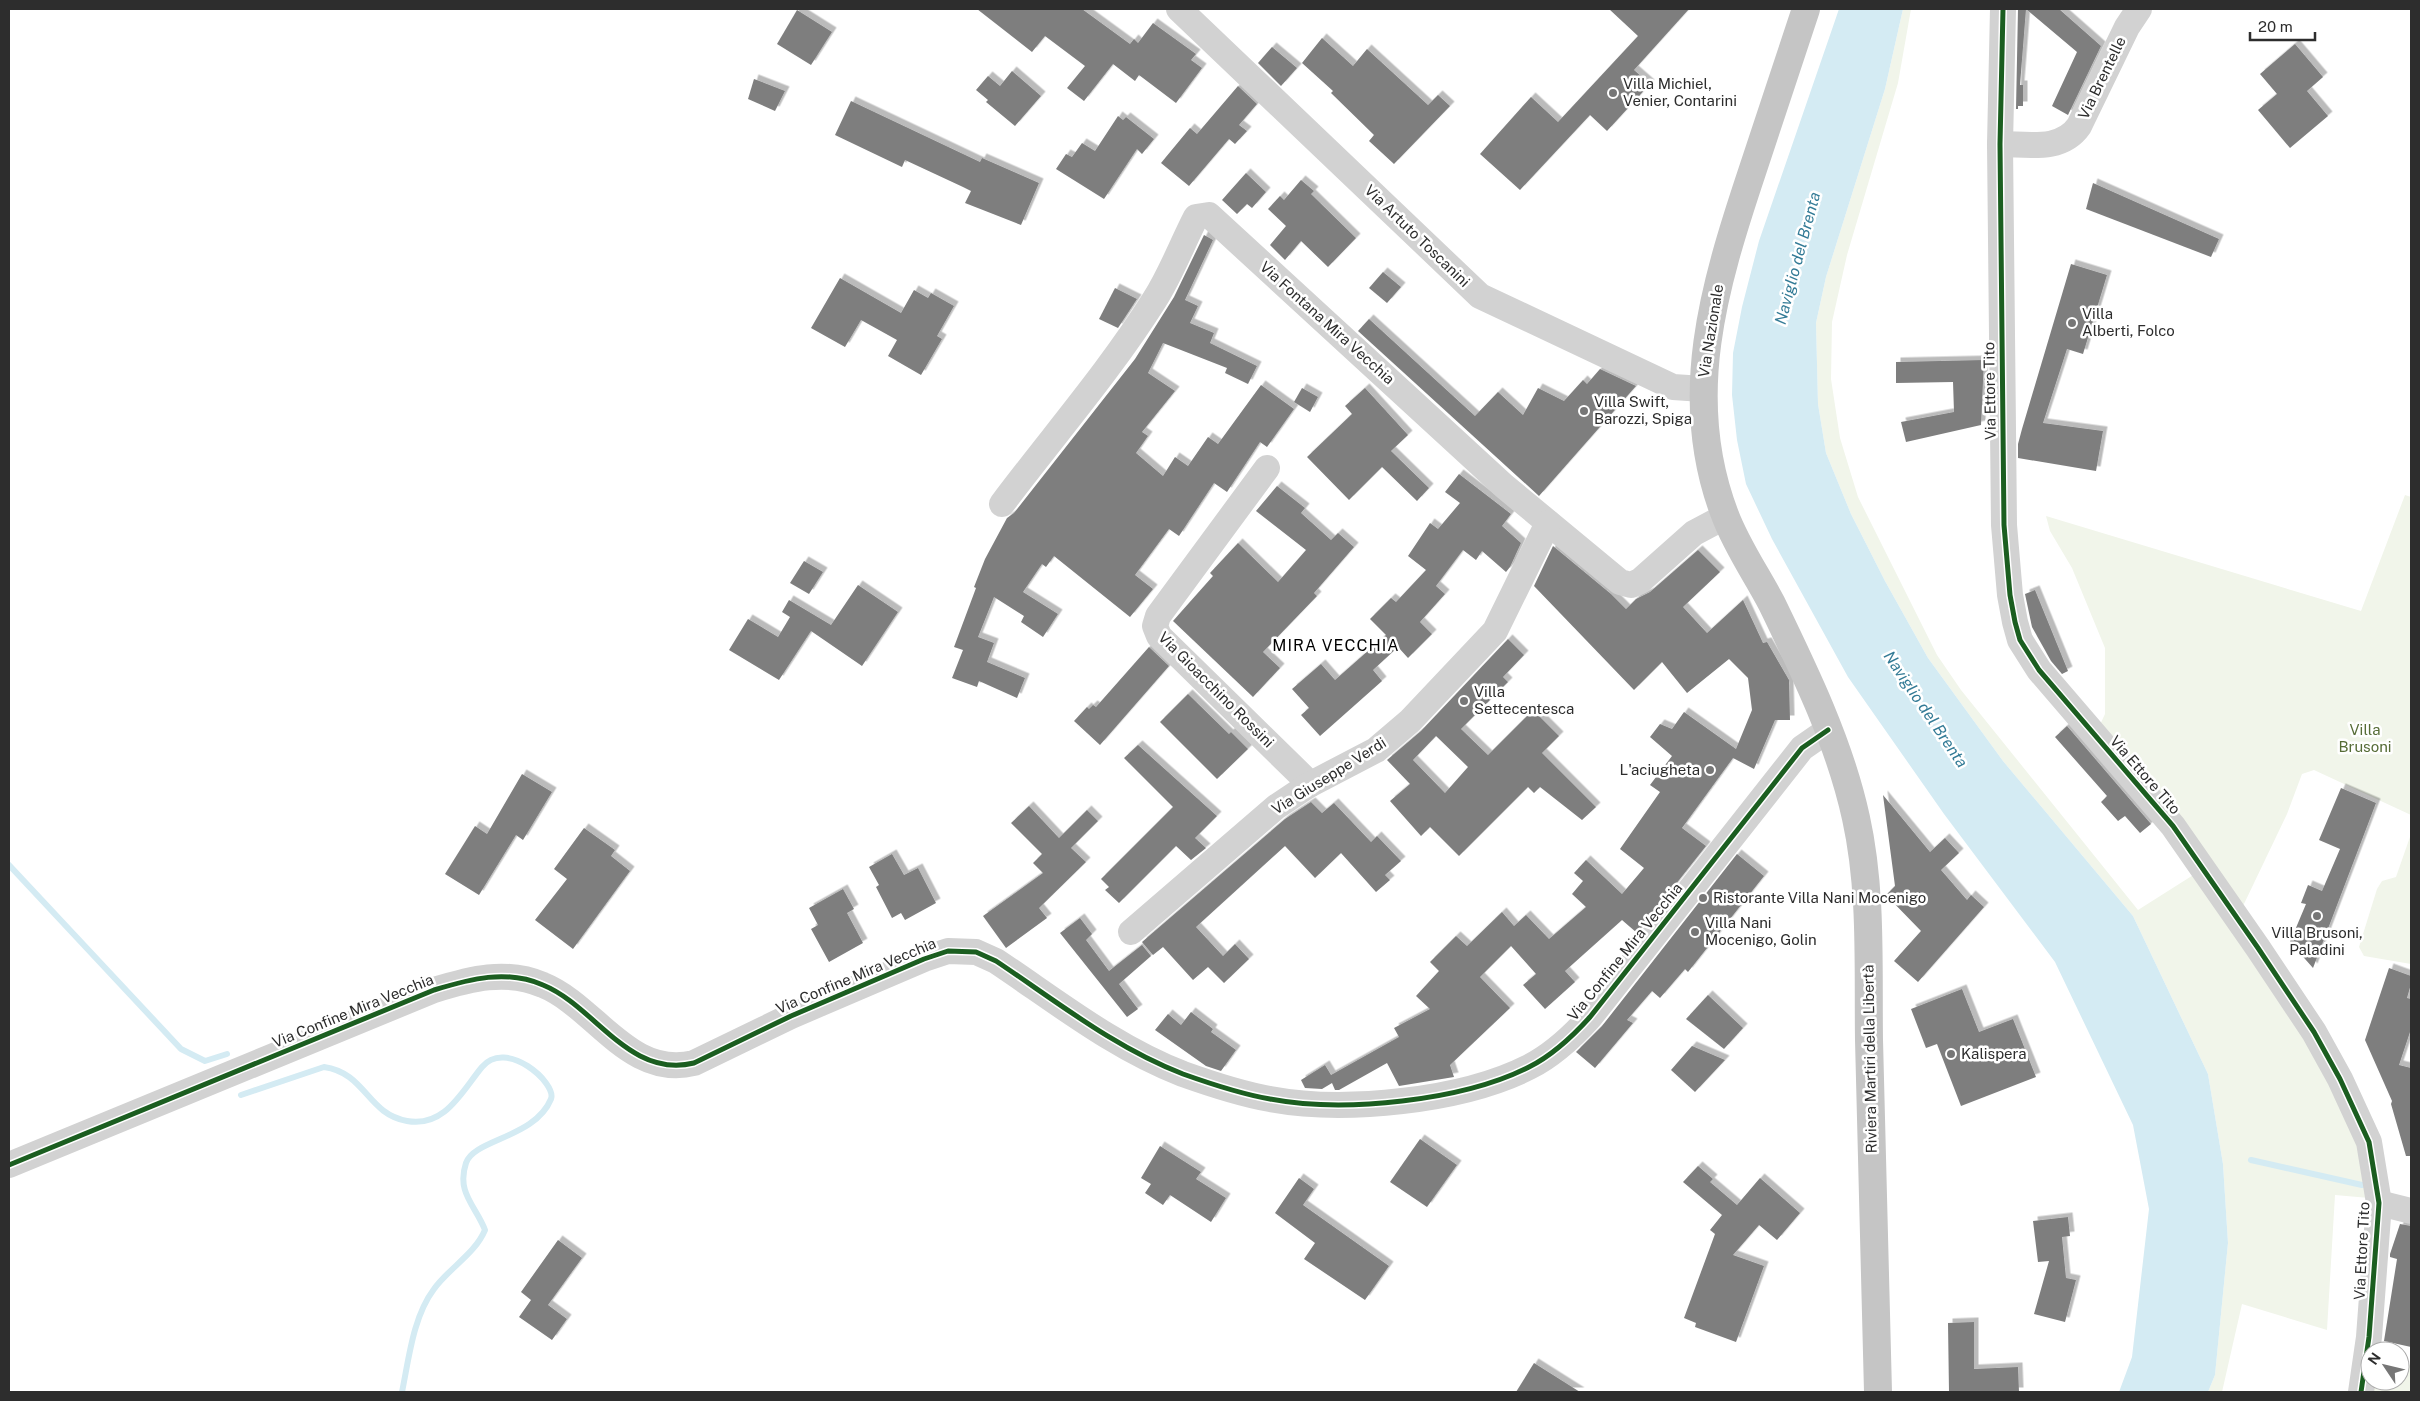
<svg xmlns="http://www.w3.org/2000/svg" width="2420" height="1401" font-family="'Public Sans',sans-serif">
<style>
.green{fill:#f1f5ea}
.water{fill:#d4ebf3}
.lines{fill:none;stroke-linecap:round;stroke-linejoin:round}
.stream{stroke:#d4ebf3;stroke-width:6}
.building{fill:#7e7e7e;fill-rule:evenodd;filter:url(#shadow)}
.street{stroke:#d2d2d2;stroke-width:26}
.primary{stroke:#c5c5c5;stroke-width:28}
.cycleway-casing{stroke:#fff;stroke-width:8}
.cycleway{stroke:#1b5e20;stroke-width:5}
.poi-dot{fill:#767676;stroke:#fff;stroke-width:2}
.labels{text-anchor:middle;stroke-width:5;stroke-linejoin:round;paint-order:stroke}
.street-label{font-size:15px;fill:#2d2d2d;stroke:#fff}
.poi-label{font-size:15px;fill:#2d2d2d;stroke:#fff;text-anchor:start}
.park-label{font-size:15px;fill:#566c36;stroke:#fff}
.water-label{font-size:16px;font-style:italic;fill:#337b96;stroke:#fff}
.neighbourhood-label{font-size:16px;letter-spacing:1px;fill:#000;stroke:#fff}
</style>
<defs>
<filter id="shadow"><feDropShadow dx="4.5" dy="-4.5" stdDeviation="0" flood-color="#0004"/></filter>
</defs>
<rect width="100%" height="100%" fill="#fff"/>
<g class="green">
<polygon points="1903,9 1911,9 1898,83 1847,255 1832,322 1831,379 1840,438 1858,497 1937,655 1961,690 2138,910 2198,872 2291,1016 2356,1132 2369,1198 2335,1195 2327,1330 2242,1304 2222,1392 2208,1392 2215,1375 2228,1243 2223,1164 2208,1074 2133,916 2003,761 1928,658 1885,581 1851,514 1826,453 1818,404 1816,323 1826,277 1885,89"/>
<polygon points="2405,495 2411,497 2411,815 2314,770 2302,774 2287,814 2243,906 2098,729 2105,714 2105,648 2072,568 2050,531 2046,516 2361,611"/>
<polygon points="2411,834 2411,964 2364,956 2359,947 2377,889 2382,881 2396,877"/>
<polygon points="2400,1363 2411,1365 2411,1392 2372,1392 2375,1381 2400,1381"/>
</g>
<polygon class="water" points="1839,9 1903,9 1885,89 1826,277 1816,323 1818,404 1826,453 1851,514 1885,581 1928,658 2003,761 2133,916 2208,1074 2223,1164 2228,1243 2215,1375 2208,1392 2119,1392 2132,1357 2149,1209 2133,1125 2055,962 1944,814 1848,677 1772,539 1746,484 1737,440 1732,395 1733,353 1742,307 1759,241"/>
<g class="lines">
<g class="stream">
<polyline points="9,865 181,1049 205,1061 227,1054"/>
<path d="M241,1095l83,-28c42,6 43,47 83,54 38,7 55,-30 75,-54 24,-29 75,16 69,32 -16,39 -77,40 -85,64 -10,30 10,43 19,67 -10,24 -36,38 -51,59 -21,28 -25,69 -32,103"/>
<polyline points="2251,1160 2362,1185"/>
</g>
</g>
<g class="building">
<polygon points="977,9 1082,9 1130,44 1134,39 1138,43 1153,23 1196,54 1191,60 1202,68 1176,103 1139,75 1135,81 1113,64 1084,101 1067,88 1085,66 1045,36 1032,52"/>
<polygon points="1609,9 1689,9 1634,70 1650,84 1607,131 1590,115 1520,190 1480,154 1531,97 1558,122 1638,36"/>
<polygon points="2018,9 2026,9 2020,85 2023,85 2023,106 2018,106 2018,109 2016,109"/>
<polygon points="2026,9 2059,9 2101,46 2068,115 2052,106 2077,52"/>
<polygon points="797,10 832,32 811,65 777,44"/>
<polygon points="1322,38 1353,66 1367,49 1428,105 1438,95 1450,106 1394,164 1369,141 1374,135 1331,93 1333,91 1302,63"/>
<polygon points="2295,44 2323,77 2307,91 2328,116 2290,148 2258,110 2277,94 2260,74"/>
<polygon points="1272,47 1297,68 1281,86 1258,63"/>
<polygon points="1012,71 1041,96 1015,126 986,102 988,100 976,90 988,76 1000,86"/>
<polygon points="754,79 785,91 775,111 748,99"/>
<polygon points="1238,86 1257,104 1239,125 1247,131 1235,144 1229,139 1189,186 1161,163 1190,128 1197,134"/>
<polygon points="851,101 980,162 982,158 1039,183 1021,225 965,203 971,191 963,187 905,160 902,167 835,135"/>
<polygon points="1118,116 1123,120 1126,117 1154,139 1142,154 1137,149 1104,199 1056,169 1066,154 1072,157 1082,143 1095,151"/>
<polygon points="1246,173 1266,192 1252,208 1247,204 1237,214 1222,200"/>
<polygon points="1301,180 1314,191 1311,194 1356,238 1328,267 1301,241 1285,260 1270,245 1286,226 1268,209 1280,196 1284,200"/>
<polygon points="2093,183 2219,239 2211,257 2086,209"/>
<polygon points="1204,235 1213,240 1185,300 1198,306 1190,323 1214,333 1210,343 1257,366 1248,384 1225,373 1227,368 1163,343 1148,373 1175,391 1142,432 1148,436 1136,453 1163,476 1175,457 1188,466 1208,437 1218,444 1261,385 1294,409 1267,447 1260,442 1227,492 1214,483 1179,536 1169,529 1135,575 1153,589 1130,617 1054,556 1046,567 1042,564 1023,592 1058,614 1043,637 1021,622 1024,616 994,597 978,637 994,643 987,662 1025,678 1017,698 979,681 977,687 952,678 963,650 954,647 976,588 974,587 985,559 1007,518 1014,513 1135,359 1174,297"/>
<polygon points="2071,264 2107,275 2083,354 2067,349 2043,423 2103,431 2096,471 2018,458 2018,444 2022,429"/>
<polygon points="1383,272 1401,287 1387,303 1369,288"/>
<polygon points="840,278 901,313 914,290 928,298 931,293 954,306 937,336 942,339 921,375 888,356 897,340 861,320 845,347 811,328"/>
<polygon points="1115,288 1137,299 1118,328 1099,319"/>
<polygon points="1369,319 1475,416 1498,392 1523,415 1538,388 1564,401 1583,380 1587,384 1600,369 1636,386 1539,496 1358,331"/>
<polygon points="1984,360 1981,425 1906,442 1901,422 1954,412 1953,382 1896,383 1896,362"/>
<polygon points="1302,388 1318,397 1310,412 1294,402"/>
<polygon points="1365,388 1408,435 1391,451 1429,488 1417,501 1382,467 1349,500 1307,457 1352,414 1345,406"/>
<polygon points="1459,474 1511,514 1502,526 1521,543 1510,567 1506,572 1482,551 1476,560 1463,550 1436,586 1445,594 1420,622 1432,634 1408,658 1398,647 1373,670 1382,681 1320,736 1301,715 1309,708 1292,689 1321,664 1335,680 1386,635 1370,619 1391,598 1396,602 1426,570 1408,556 1430,523 1438,529 1460,503 1445,492"/>
<polygon points="1277,486 1305,508 1301,513 1331,540 1338,533 1354,547 1314,593 1317,596 1263,652 1280,668 1253,697 1173,621 1213,576 1210,573 1238,543 1278,582 1306,550 1256,511"/>
<polygon points="1553,546 1611,594 1626,609 1636,599 1650,592 1698,550 1720,572 1683,607 1707,633 1743,600 1763,643 1767,642 1789,680 1790,720 1775,720 1754,769 1733,758 1682,828 1706,846 1637,933 1622,920 1565,971 1575,982 1545,1009 1523,985 1536,974 1511,946 1480,977 1510,1008 1450,1065 1454,1077 1399,1086 1387,1063 1339,1090 1335,1090 1332,1083 1322,1089 1305,1088 1301,1080 1325,1065 1331,1075 1399,1037 1394,1028 1430,1009 1416,996 1439,971 1430,962 1456,936 1467,946 1502,912 1514,926 1526,915 1549,939 1586,907 1572,894 1583,881 1574,873 1586,860 1622,894 1644,868 1620,849 1660,792 1650,785 1672,756 1650,737 1660,724 1672,729 1684,712 1736,749 1752,710 1748,678 1729,659 1687,693 1662,662 1634,690 1534,586"/>
<polygon points="804,561 823,572 809,594 790,583"/>
<polygon points="858,585 898,612 862,666 811,631 779,680 729,650 748,619 778,637 790,617 782,612 789,600 831,625"/>
<polygon points="2035,590 2068,671 2062,674 2051,661 2032,627 2025,594"/>
<path d="M1508,639l16,16 -21,22 5,5 -47,47 27,26 45,-45 26,26 -17,17 54,54 -14,13 -42,-33 -6,6 -6,-6 -69,69 -29,-29 -9,9 -31,-35 20,-17 -23,-24 34,-29zM1436,736l32,31 -23,26 -32,-33z"/>
<polygon points="1149,647 1169,666 1100,745 1074,721 1087,707 1089,709 1093,705 1096,707"/>
<polygon points="1188,694 1229,734 1231,732 1248,749 1217,779 1160,722"/>
<polygon points="2067,726 2151,824 2140,833 2125,816 2118,821 2101,802 2107,796 2055,737"/>
<polygon points="1138,745 1217,816 1195,838 1206,848 1191,860 1176,846 1119,903 1105,890 1109,887 1101,879 1173,807 1124,758"/>
<polygon points="522,774 552,792 523,840 516,835 479,895 445,874 475,826 487,834"/>
<polygon points="2341,788 2376,803 2313,968 2290,942 2306,904 2301,903 2308,885 2322,891 2340,849 2319,840"/>
<polygon points="1883,795 1930,852 1945,838 1959,853 1941,870 1967,900 1971,895 1984,907 1918,982 1894,961 1921,931 1886,895 1895,886"/>
<polygon points="1311,802 1322,813 1334,803 1371,842 1377,836 1401,861 1385,875 1390,880 1376,892 1341,853 1315,878 1285,846 1196,927 1223,956 1235,944 1249,959 1224,983 1208,967 1193,980 1163,947 1153,955 1142,942 1285,819"/>
<polygon points="1029,806 1059,838 1087,810 1098,821 1071,848 1086,862 1039,908 1047,918 1006,948 983,916 1043,873 1033,863 1042,854 1011,823"/>
<polygon points="584,828 615,850 611,856 630,871 573,949 535,920 567,879 554,869"/>
<polygon points="892,854 904,875 918,868 936,903 905,920 901,913 892,918 876,887 879,885 869,867"/>
<polygon points="1737,854 1764,876 1688,972 1685,969 1660,998 1652,991 1627,1020 1633,1023 1595,1068 1576,1052 1602,1026"/>
<polygon points="843,889 854,909 847,913 863,943 829,962 811,929 818,925 809,908"/>
<polygon points="1080,918 1092,934 1086,940 1109,971 1142,945 1151,956 1119,984 1138,1009 1127,1017 1060,933"/>
<polygon points="2389,968 2411,976 2411,984 2407,998 2411,999 2411,1029 2399,1065 2411,1068 2411,1156 2406,1156 2391,1104 2392,1101 2365,1040"/>
<polygon points="1962,989 1979,1032 2013,1019 2036,1077 1961,1106 1937,1044 1926,1048 1911,1009"/>
<polygon points="1708,995 1743,1028 1724,1049 1686,1019"/>
<polygon points="1191,1012 1213,1029 1211,1032 1236,1050 1221,1071 1206,1066 1155,1030 1168,1014 1181,1025"/>
<polygon points="1692,1046 1725,1060 1695,1092 1671,1070"/>
<polygon points="1420,1139 1457,1165 1427,1207 1390,1182"/>
<polygon points="1160,1146 1201,1172 1196,1179 1226,1198 1211,1222 1170,1195 1163,1205 1145,1193 1151,1184 1141,1178"/>
<polygon points="1698,1166 1713,1179 1710,1182 1737,1205 1760,1178 1800,1213 1777,1240 1759,1225 1733,1255 1764,1266 1736,1342 1695,1327 1696,1323 1684,1318 1715,1234 1710,1230 1722,1215 1683,1182"/>
<polygon points="1299,1178 1314,1189 1303,1205 1389,1266 1365,1300 1304,1259 1315,1243 1275,1213"/>
<polygon points="2068,1217 2070,1236 2062,1237 2066,1278 2076,1280 2065,1322 2034,1314 2049,1261 2038,1262 2033,1221"/>
<polygon points="2400,1224 2411,1226 2411,1347 2384,1341 2397,1259 2390,1257 2390,1254"/>
<polygon points="558,1240 582,1258 548,1305 567,1319 552,1340 519,1317 531,1300 521,1292"/>
<polygon points="1974,1322 1974,1369 2018,1367 2019,1392 1949,1392 1948,1323"/>
<polygon points="1534,1363 1580,1392 1516,1392"/>
</g>
<g class="lines">
<g class="street">
<polyline points="1179,9 1480,296 1673,387 1703,389"/>
<polyline points="2003,9 2000,144 2004,525 2010,595 2015,622 2020,640 2039,670 2173,826 2258,948 2314,1032 2340,1079 2369,1142 2379,1203 2369,1337 2361,1392"/>
<path d="M2000,144c27,0 61,8 79,-18l48,-99 12,-18"/>
<polyline points="1267,468 1158,616 1155,626 1159,636 1303,777 1309,785"/>
<path d="M1002,504c51,-68 107,-132 153,-205 16,-25 27,-55 41,-82l13,-2 295,271 116,96 11,3 9,-4 54,-48 32,-17"/>
<polyline points="1131,932 1276,807 1309,785 1376,750 1410,721 1495,631 1548,523"/>
<path d="M9,1165l425,-175c36,-11 72,-21 109,-5 52,21 86,94 151,78l97,-47 133,-57 24,-8 28,1 20,9c60,40 119,87 187,113 28,10 58,20 87,25 74,14 192,2 259,-32 24,-12 43,-30 61,-50l212,-269 26,-18"/>
<polyline points="2379,1203 2411,1211"/>
</g>
<path class="primary" d="M1806,9c-18,54 -36,109 -54,163 -38,114 -72,226 -27,343 12,32 32,60 47,89 33,68 68,140 84,214 16,72 12,149 13,222 3,118 6,235 9,352"/>
<defs>
<g id="cycleway">
<polyline points="2003,9 2000,144 2004,525 2010,595 2015,622 2020,640 2039,670 2173,826 2258,948 2314,1032 2340,1079 2369,1142 2379,1203 2369,1337 2361,1392"/>
<path d="M9,1165l425,-175c36,-11 72,-21 109,-5 52,21 86,94 151,78l97,-47 133,-57 24,-8 28,1 20,9c60,40 119,87 187,113 28,10 58,20 87,25 74,14 192,2 259,-32 24,-12 43,-30 61,-50l212,-269 26,-18"/>
</g>
</defs>
<use href="#cycleway" class="cycleway-casing"/>
<use href="#cycleway" class="cycleway"/>
</g>
<g class="poi-dot">
<circle cx="1613" cy="93" r="5"/>
<circle cx="2072" cy="323" r="5"/>
<circle cx="1584" cy="411" r="5"/>
<circle cx="1464" cy="701" r="5"/>
<circle cx="1710" cy="770" r="5"/>
<circle cx="1703" cy="898" r="5"/>
<circle cx="2317" cy="916" r="5"/>
<circle cx="1695" cy="932" r="5"/>
<circle cx="1951" cy="1054" r="5"/>
</g>
<g class="labels">
<g class="street-label">
<text transform="translate(2102 78) rotate(-64)" y="5">Via Brentelle</text>
<text transform="translate(1417 236) rotate(44)" y="5">Via Artuto Toscanini</text>
<text transform="translate(1327 323) rotate(42)" y="5">Via Fontana Mira Vecchia</text>
<text transform="translate(1711 331) rotate(-81)" y="5">Via Nazionale</text>
<text transform="translate(1990 391) rotate(-91)" y="5">Via Ettore Tito</text>
<text transform="translate(1216 690) rotate(45)" y="5">Via Gioacchino Rossini</text>
<text transform="translate(2145 775) rotate(49)" y="5">Via Ettore Tito</text>
<text transform="translate(1329 776) rotate(-32)" y="5">Via Giuseppe Verdi</text>
<text transform="translate(1625 952) rotate(-51)" y="5">Via Confine Mira Vecchia</text>
<text transform="translate(856 976) rotate(-23)" y="5">Via Confine Mira Vecchia</text>
<text transform="translate(353 1011) rotate(-22)" y="5">Via Confine Mira Vecchia</text>
<text transform="translate(1870 1059) rotate(-91)" y="5">Riviera Martiri della Libertà</text>
<text transform="translate(2362 1251) rotate(-87)" y="5">Via Ettore Tito</text>
</g>
<g class="poi-label">
<text x="1623" y="89">Villa Michiel,<tspan x="1623" dy="17">Venier, Contarini</tspan></text>
<text x="2082" y="319">Villa<tspan x="2082" dy="17">Alberti, Folco</tspan></text>
<text x="1594" y="407">Villa Swift,<tspan x="1594" dy="17">Barozzi, Spiga</tspan></text>
<text x="1474" y="697">Villa<tspan x="1474" dy="17">Settecentesca</tspan></text>
<text x="1700" y="775" text-anchor="end">L'aciugheta</text>
<text x="1713" y="903">Ristorante Villa Nani Mocenigo</text>
<text x="1705" y="928">Villa Nani<tspan x="1705" dy="17">Mocenigo, Golin</tspan></text>
<text x="2317" y="938" text-anchor="middle">Villa Brusoni,<tspan x="2317" dy="17">Paladini</tspan></text>
<text x="1961" y="1059">Kalispera</text>
</g>
<g class="park-label">
<text x="2365" y="735">Villa<tspan x="2365" dy="17">Brusoni</tspan></text>
</g>
<g class="water-label">
<text transform="translate(1797 258) rotate(-75)" y="6">Naviglio del Brenta</text>
<text transform="translate(1926 709) rotate(56)" y="6">Naviglio del Brenta</text>
</g>
<g class="neighbourhood-label">
<text x="1336" y="651">MIRA VECCHIA</text>
</g>
</g>
<rect width="2420" height="1401" fill="none" stroke="#2d2d2d" stroke-width="20"/>
<g transform="translate(2385 1366) rotate(305)"><circle r="24" fill="#ffffff" stroke="#ababab"/>
<path d="M0-4L9 19L0 12L-9 19Z" fill="#767676"/>
<text y="-8" font-size="14" font-weight="bold" text-anchor="middle" fill="#2d2d2d">N</text>
</g>
<path d="M2250 32v8h65v-8" fill="none" stroke="#2d2d2d" stroke-width="2.5"/>
<text x="2258" y="32" font-size="15" fill="#2d2d2d" stroke="#ffffff" stroke-width="4" paint-order="stroke">20 m</text>
</svg>
